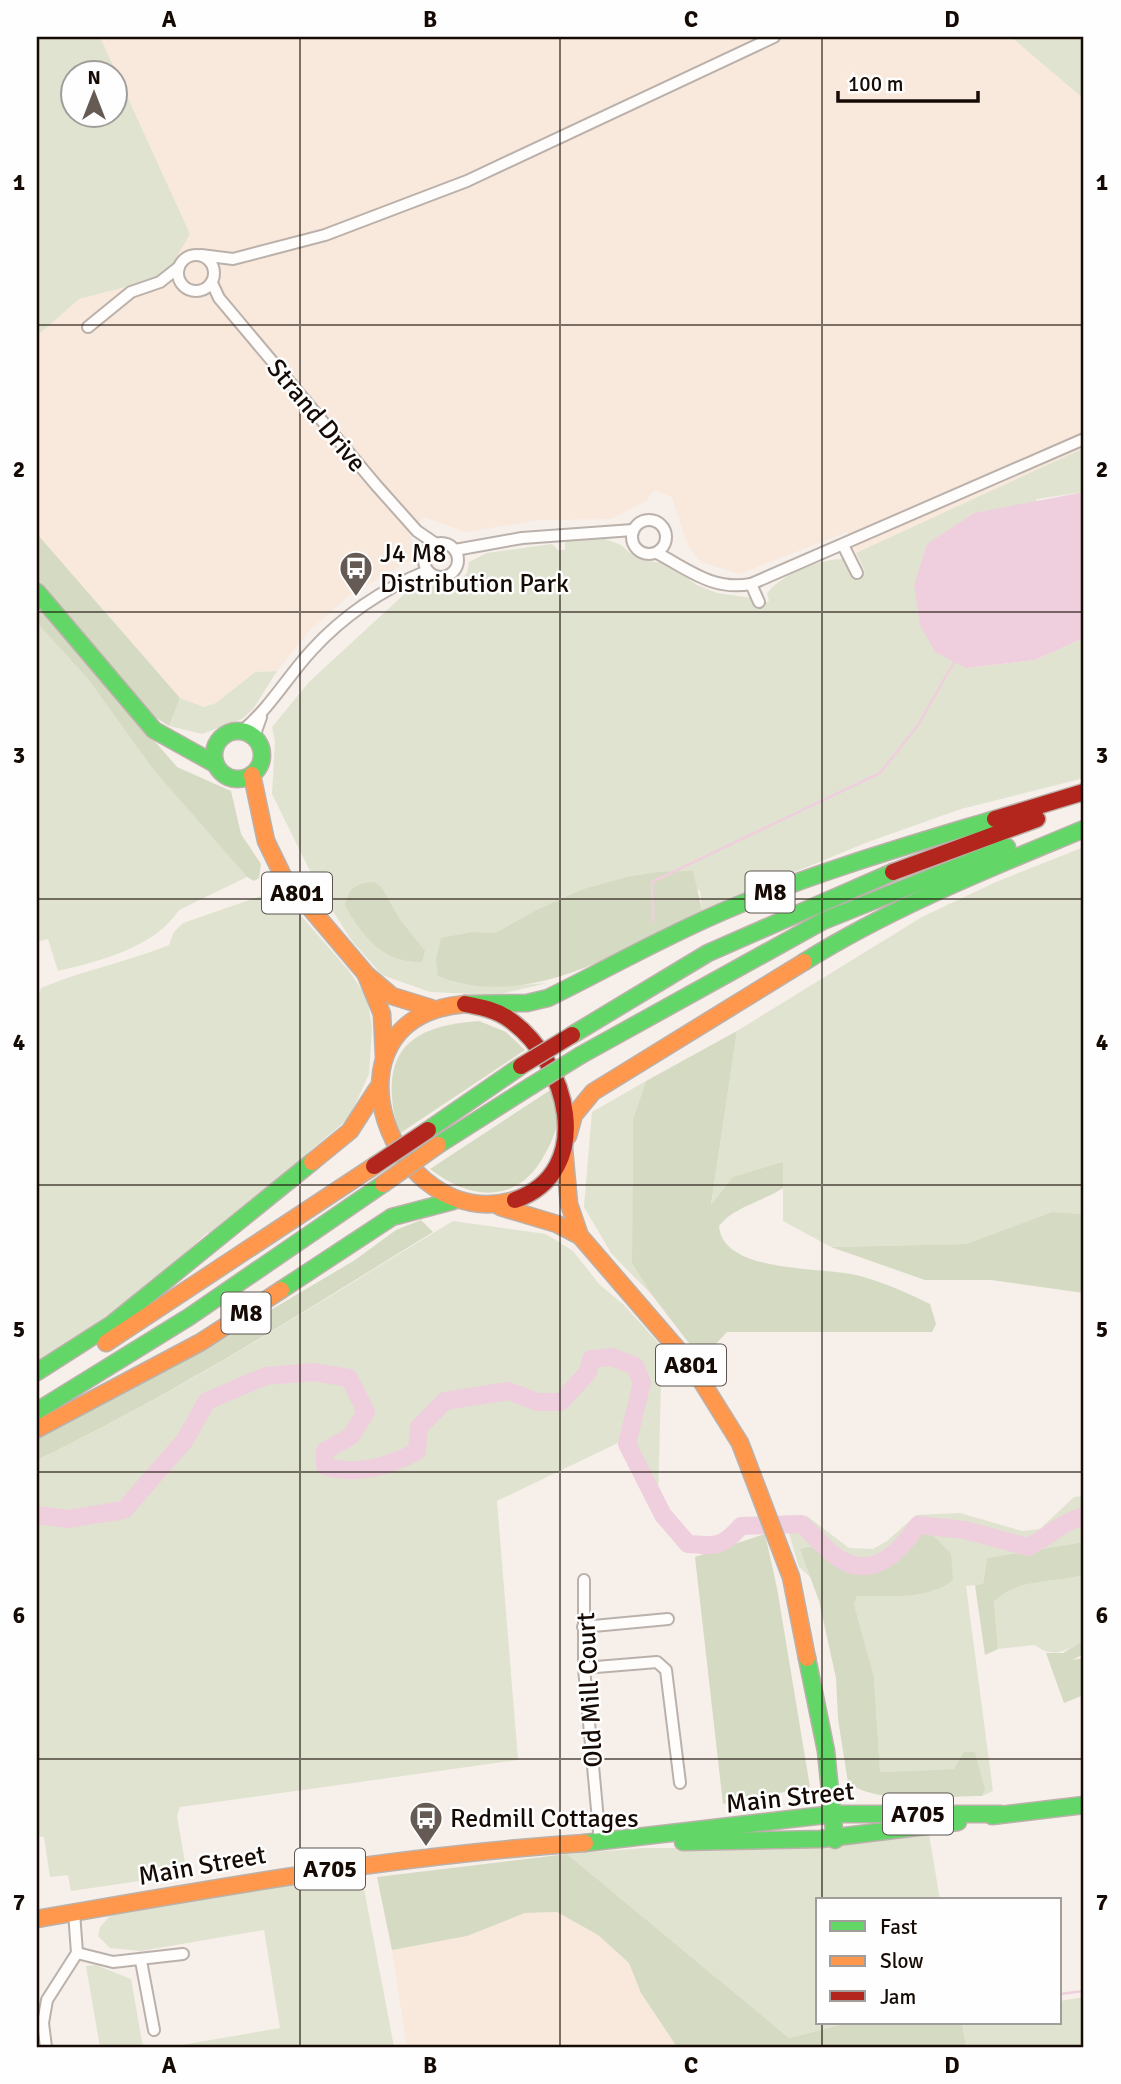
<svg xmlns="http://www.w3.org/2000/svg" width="1121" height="2084" font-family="Signika,sans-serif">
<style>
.built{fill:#f9e8dc}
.green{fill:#e0e3d0;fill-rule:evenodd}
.forest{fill:#d5dac2}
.water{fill:#efcfdd}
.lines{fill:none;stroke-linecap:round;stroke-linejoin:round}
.stream{stroke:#efcfdd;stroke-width:2.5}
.river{stroke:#efcfdd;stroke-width:18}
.street-casing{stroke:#bbb1ab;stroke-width:14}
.fast-casing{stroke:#bbb1ab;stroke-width:19}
.slow-casing{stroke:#bbb1ab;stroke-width:19}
.jam-casing{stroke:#bbb1ab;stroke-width:19}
.street{stroke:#fefdfc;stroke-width:10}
.fast{stroke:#63d668;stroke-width:16}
.slow{stroke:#ff974d;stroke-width:16}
.jam{stroke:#b3261e;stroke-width:16}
.fast-bridge-casing{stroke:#bbb1ab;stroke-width:19;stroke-linecap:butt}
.slow-bridge-casing{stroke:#bbb1ab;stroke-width:19;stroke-linecap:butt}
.jam-bridge-casing{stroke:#bbb1ab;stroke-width:19;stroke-linecap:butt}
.fast-bridge{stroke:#63d668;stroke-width:16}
.slow-bridge{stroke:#ff974d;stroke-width:16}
.jam-bridge{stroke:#b3261e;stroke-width:16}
.grid{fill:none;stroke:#160b04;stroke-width:2;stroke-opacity:0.55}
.labels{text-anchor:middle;stroke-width:5;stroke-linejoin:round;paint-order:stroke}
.shield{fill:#fefefe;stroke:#5c544f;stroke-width:2}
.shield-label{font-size:24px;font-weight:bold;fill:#160b04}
.street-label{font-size:26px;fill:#160b04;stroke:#fefefe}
.poi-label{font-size:26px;fill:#160b04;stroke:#fefefe;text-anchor:start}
.neatline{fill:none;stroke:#160b04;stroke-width:2.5}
.grid-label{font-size:23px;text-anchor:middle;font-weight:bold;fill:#160b04}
</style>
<rect width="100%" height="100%" fill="#f7efea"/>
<g class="built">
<polygon points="100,37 1011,37 1084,99 1084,448 856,553 847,532 740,574 701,562 688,546 672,497 654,490 647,500 611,519 538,520 466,532 424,517 408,531 416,551 411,560 350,595 311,629 277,671 254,672 216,703 204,707 180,698 37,534 37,336 79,299 149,282 190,234"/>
<polygon points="557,1912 598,1935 629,1963 641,1993 677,2047 407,2047 392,1950 467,1936 525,1913"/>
</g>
<g class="green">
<path d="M37,37h63l90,197 -25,43 -86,22 -42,37zM74,74h42v42h-42z"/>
<polygon points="1011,37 1084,37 1084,99"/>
<path d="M1084,448v44l-47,7 -71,169 69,-8 49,-22v140l-123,31 -93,33 -166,68 -2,-19 -44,-19 -30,5 -43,12 -43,19 -45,25 -22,-1 23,55 51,-4 -51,12 -66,-3 -48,-17 -30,-34 -33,-52 -47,-95 3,-53 -3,-14 37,-45 103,-95 44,-2 11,-12 2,-11 18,-9 65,-9 6,6h7v-13l38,1 18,7 9,8 17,8 19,2 31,22 20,8 35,5 2,8 15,-5 -2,-7c10,-18 55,-36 77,-35l9,18 12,-6 -9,-18z"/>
<path d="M37,623l51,56 66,90 93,108 -68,33c-25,38 -79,51 -121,61l-10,-32 -11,3z"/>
<polygon points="277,671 253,709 242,719 202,734 169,726 180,698 204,707 216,703 255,672"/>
<polygon points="1084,847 1084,1214 1052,1212 966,1244 831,1247 783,1221 783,1162 711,1206 737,1031 922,917 996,882"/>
<path d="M267,888h10l72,83 18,27 5,29 -3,47 -20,44 -136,115h-6c-52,50 -109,91 -170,130v-364l4,-11c42,-18 87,-26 128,-43l5,-13 9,-9 81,-28z"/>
<polygon points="646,1081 633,1119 632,1263 652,1295 611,1253 584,1207 592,1112"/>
<path d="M453,1221l93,13 27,17 27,34 24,20 38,42 -4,152 -36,-58 -125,60 21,259 -338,47 -3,9 10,58 -116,17 -3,-16 -18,2 -6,-40 -7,-1v-376c145,-69 279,-156 416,-239z"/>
<path d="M1084,1496v46l-97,16 -4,26 -17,2 27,205 -11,5 3,-6 -31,-21 -74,3 -6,-95 -20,-73 3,-9 42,1 20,-66c-7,10 -14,23 -23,31 -11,10 -40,15 -53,8 -16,-8 -22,-25 -42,-20l9,28 -11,-10 -15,-50 23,-1 42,32 24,1 14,-8 29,-26 44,-2 62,18 18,-2 34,-32z"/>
<path d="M1084,1575v65c-18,11 -31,19 -49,5l-37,4 -4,-47c22,-24 61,-19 90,-27z"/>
<polygon points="929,1834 940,1900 818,1900 818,2023 848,2023 789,2038 567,1854 645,1848 730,1848"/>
<polygon points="357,1872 362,1878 394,2047 170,2047 280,2028 264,1930 141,1951 110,1948 98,1936 100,1927 110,1916"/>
<polygon points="96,1965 131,1979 143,2047 100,2047 86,1966"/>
<polygon points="1084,1997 1084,2047 966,2047 962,2023 1060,2023 1060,2001"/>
</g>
<g class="forest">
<polygon points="37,534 180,698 169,726 152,715 37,581"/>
<polygon points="37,605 177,767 231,791 241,834 261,864 259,878 254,881 247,877 154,770 88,679 37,623"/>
<path d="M693,871l9,39c-81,40 -171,102 -264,66l-2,-16 5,-22 32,-6 22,1 45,-25 43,-19 43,-12 30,-5z"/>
<path d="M374,882l8,6 18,32 25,31 -3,11c-39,1 -60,-26 -77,-57 4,-17 11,-22 29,-23z"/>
<path d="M479,1021l27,11 19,18 -126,84c-21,-75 2,-108 80,-113z"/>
<path d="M737,1031l-26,174 22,-28 50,-15v26c-21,14 -50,19 -64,38 4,49 106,40 141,50 25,7 48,17 70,28l6,20 -4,8h-205l-16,17 -3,19 -56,-73 -20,-32 1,-144 13,-38z"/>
<path d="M552,1089c2,9 5,18 5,27 1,12 -5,25 -11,36 -26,52 -74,50 -116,17z"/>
<polygon points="1052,1212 1084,1214 1084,1293 991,1280 925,1280 831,1247 966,1244"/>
<path d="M421,1220l12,12c-130,80 -258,162 -396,228v-23l207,-111 111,-66 41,-30z"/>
<path d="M919,1530l10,1 22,23 2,26c-25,20 -66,16 -96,16l-3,8 20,73 6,95 74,-3 10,-17h11l10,38 -3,6c-37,0 -103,9 -134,-13l-10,-64 -2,-41 -17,-77 -19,-52 10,-2 14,6 20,17 20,3 30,-10z"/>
<polygon points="765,1534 777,1588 810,1787 723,1804 695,1557"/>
<path d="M1084,1542v33c-29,8 -68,3 -90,27l4,47 -13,6 -10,-70 8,-1 4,-26z"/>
<polygon points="1084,1640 1084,1654 1072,1660 1084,1658 1084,1695 1064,1703 1046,1653 1063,1653"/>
<polygon points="567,1854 789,2038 848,2023 962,2023 966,2047 677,2047 641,1993 629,1963 598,1935 557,1912 525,1913 467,1936 392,1950 377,1877"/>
</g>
<polygon class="water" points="1084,492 1084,638 1035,660 966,668 935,652 920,625 914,585 927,544 974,513"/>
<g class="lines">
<g class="stream">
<polyline points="653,921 652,882 880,773 918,725 954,662"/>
<polyline points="1060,1994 1084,1991"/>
</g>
<path class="river" d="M37,1515l31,4 56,-9 61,-70 22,-39 59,-25 47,-4 36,6 17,34 -15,24 -26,15v15c30,10 64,1 92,-15l2,-24 26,-26 63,-10 30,11h23l27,-30 3,-13 21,-2 23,9 7,17 -15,61 36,71 25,29c27,2 34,4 53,-18l60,-2c13,11 27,29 42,37 33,17 58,-11 75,-36l47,5 63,17c20,-10 34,-25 56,-31"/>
<defs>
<g id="street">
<circle cx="196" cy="273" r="18"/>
<polyline points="201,255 233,259 325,235 467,181 774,37"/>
<polyline points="212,283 219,298 376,485 417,531 436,544"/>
<polyline points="88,327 131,292 160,282 179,267"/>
<circle cx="649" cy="537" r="17"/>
<circle cx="441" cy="560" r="17"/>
<polyline points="843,545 857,573"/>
<polyline points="455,550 522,538 633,530"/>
<path d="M657,553c32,17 56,38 94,31l333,-145"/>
<polyline points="751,584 759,602"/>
<path d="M242,731c28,-23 45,-54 70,-81 32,-35 71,-61 115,-79"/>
<polyline points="254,737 261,717"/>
<polyline points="584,1580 584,1668 600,1842"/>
<polyline points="583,1627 668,1619"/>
<polyline points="584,1668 657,1662 666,1670 680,1783"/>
<polyline points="77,1953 113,1962 183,1954"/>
<polyline points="141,1961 154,2030"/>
<polyline points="46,2047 43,2023 47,2000 77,1953 74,1912"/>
</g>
<g id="fast">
<polyline points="37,592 154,730 215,764"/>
<circle cx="238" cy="755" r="24"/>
<path d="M804,962c88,-55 184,-93 280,-133"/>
<path d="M465,1004l62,-1 21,-5c61,-30 120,-64 183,-90 85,-36 175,-62 264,-89"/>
<polyline points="572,1035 708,953 893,872"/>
<polyline points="581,1055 823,921 1007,847"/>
<polyline points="428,1130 521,1066"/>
<polyline points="438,1145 531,1086"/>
<polyline points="281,1290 392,1217 453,1201"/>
<polyline points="37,1372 112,1324 312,1162"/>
<polyline points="37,1411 189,1317 383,1184"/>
<polyline points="807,1658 826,1751 835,1840"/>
<polyline points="992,1816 1084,1805"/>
<polyline points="683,1842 821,1839 958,1822"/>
<polyline points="585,1843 834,1814 1001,1814"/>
</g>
<g id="slow">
<polyline points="252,775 266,841 283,876 366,974 392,996 431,1008"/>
<polyline points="366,975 382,1014 384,1056"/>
<path d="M465,1004c-155,13 -73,233 50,196"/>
<polyline points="568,1136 574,1115 593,1092 804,962"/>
<polyline points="564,1149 569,1204 580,1236 692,1366 740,1443 791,1577 807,1658"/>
<polyline points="312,1162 350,1131 377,1089"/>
<polyline points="500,1207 557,1224 580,1236"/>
<polyline points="106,1343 374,1166"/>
<polyline points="37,1429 201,1342 281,1290"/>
<path d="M37,1919c182,-32 363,-64 548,-76"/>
</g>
<g id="jam">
<polyline points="995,819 1084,792"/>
<polyline points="893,872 1037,819"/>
<path d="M465,1004c16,3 32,6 45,16 57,40 88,151 5,180"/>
</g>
</defs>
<use href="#street" class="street-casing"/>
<use href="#fast" class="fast-casing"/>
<use href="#slow" class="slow-casing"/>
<use href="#jam" class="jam-casing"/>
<use href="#street" class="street"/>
<use href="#fast" class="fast"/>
<use href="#slow" class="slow"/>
<use href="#jam" class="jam"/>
<defs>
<polyline id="fast-bridge" points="531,1086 581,1055"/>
<polyline id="slow-bridge" points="383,1184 438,1145"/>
<g id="jam-bridge">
<polyline points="521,1066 572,1035"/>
<polyline points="374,1166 428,1130"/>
</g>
</defs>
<use href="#fast-bridge" class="fast-bridge-casing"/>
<use href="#slow-bridge" class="slow-bridge-casing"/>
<use href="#jam-bridge" class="jam-bridge-casing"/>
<use href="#fast-bridge" class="fast-bridge"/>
<use href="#slow-bridge" class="slow-bridge"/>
<use href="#jam-bridge" class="jam-bridge"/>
</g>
<path class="grid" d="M300,37v2010M560,37v2010M822,37v1863M37,325h1047M37,612h1047M37,899h1047M37,1185h1047M37,1472h1047M37,1759h1047M822,2023v24"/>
<defs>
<symbol id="bus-pin" viewBox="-11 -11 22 30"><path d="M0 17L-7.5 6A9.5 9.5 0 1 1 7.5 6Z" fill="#655b54" stroke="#fefefe"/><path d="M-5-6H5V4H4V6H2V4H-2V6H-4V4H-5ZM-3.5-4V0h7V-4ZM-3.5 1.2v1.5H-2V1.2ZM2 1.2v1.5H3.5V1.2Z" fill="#fff"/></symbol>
</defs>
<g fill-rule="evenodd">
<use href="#bus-pin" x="337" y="549" width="38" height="52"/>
<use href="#bus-pin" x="407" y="1799" width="38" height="52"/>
</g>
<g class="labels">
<g class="shield">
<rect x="745.5" y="871.5" width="49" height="41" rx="5"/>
<rect x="262" y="872.5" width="70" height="41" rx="5"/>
<rect x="221.5" y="1292.5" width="49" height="41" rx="5"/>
<rect x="656" y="1344.5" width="70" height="41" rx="5"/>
<rect x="883" y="1793.5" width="70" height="41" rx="5"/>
<rect x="295" y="1848.5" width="70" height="41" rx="5"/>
</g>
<g class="shield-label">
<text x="770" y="900">M8</text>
<text x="297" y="901">A801</text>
<text x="246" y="1321">M8</text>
<text x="691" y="1373">A801</text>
<text x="918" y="1822">A705</text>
<text x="330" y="1877">A705</text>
</g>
<g class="street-label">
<text transform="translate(317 415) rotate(50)" y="9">Strand Drive</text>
<text transform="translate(589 1690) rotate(-93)" y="9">Old Mill Court</text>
<text transform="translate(790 1797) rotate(-6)" y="9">Main Street</text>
<text transform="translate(202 1865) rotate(-10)" y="9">Main Street</text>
</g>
<g class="poi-label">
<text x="380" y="562">J4 M8<tspan x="380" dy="30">Distribution Park</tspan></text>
<text x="450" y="1827">Redmill Cottages</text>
</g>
</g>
<rect width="1121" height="2084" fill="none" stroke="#fefefe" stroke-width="77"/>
<rect x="816" y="1898" width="245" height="126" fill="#fefefe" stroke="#a19d9a" stroke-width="2"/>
<rect x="830" y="1921" width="35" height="10" fill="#63d668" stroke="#a19d9a" stroke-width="2"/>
<text x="880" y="1934" font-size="21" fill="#160b04">Fast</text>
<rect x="830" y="1956" width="35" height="10" fill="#ff974d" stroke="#a19d9a" stroke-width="2"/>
<text x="880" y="1968" font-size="21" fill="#160b04">Slow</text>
<rect x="830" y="1991" width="35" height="10" fill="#b3261e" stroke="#a19d9a" stroke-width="2"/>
<text x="880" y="2004" font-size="21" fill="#160b04">Jam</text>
<g transform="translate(94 94)"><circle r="33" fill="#fefefe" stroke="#a19d9a" stroke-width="2"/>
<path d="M0-5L12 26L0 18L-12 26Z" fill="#655b54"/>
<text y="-10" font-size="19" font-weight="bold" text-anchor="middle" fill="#160b04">N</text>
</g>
<path d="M838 91v10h140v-10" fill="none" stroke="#160b04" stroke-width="3.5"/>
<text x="848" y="91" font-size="21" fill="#160b04" stroke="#fefefe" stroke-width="5" paint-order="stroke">100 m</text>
<rect x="38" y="38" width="1044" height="2008" class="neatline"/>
<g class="grid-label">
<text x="169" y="27">A</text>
<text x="430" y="27">B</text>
<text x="691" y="27">C</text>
<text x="952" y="27">D</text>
<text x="19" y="190">1</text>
<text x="1102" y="190">1</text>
<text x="19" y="477">2</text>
<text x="1102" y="477">2</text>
<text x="19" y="763">3</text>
<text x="1102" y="763">3</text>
<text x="19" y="1050">4</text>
<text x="1102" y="1050">4</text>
<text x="19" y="1337">5</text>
<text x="1102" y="1337">5</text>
<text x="19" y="1623">6</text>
<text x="1102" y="1623">6</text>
<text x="19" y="1910">7</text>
<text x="1102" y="1910">7</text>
<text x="169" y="2073">A</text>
<text x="430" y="2073">B</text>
<text x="691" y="2073">C</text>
<text x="952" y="2073">D</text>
</g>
</svg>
